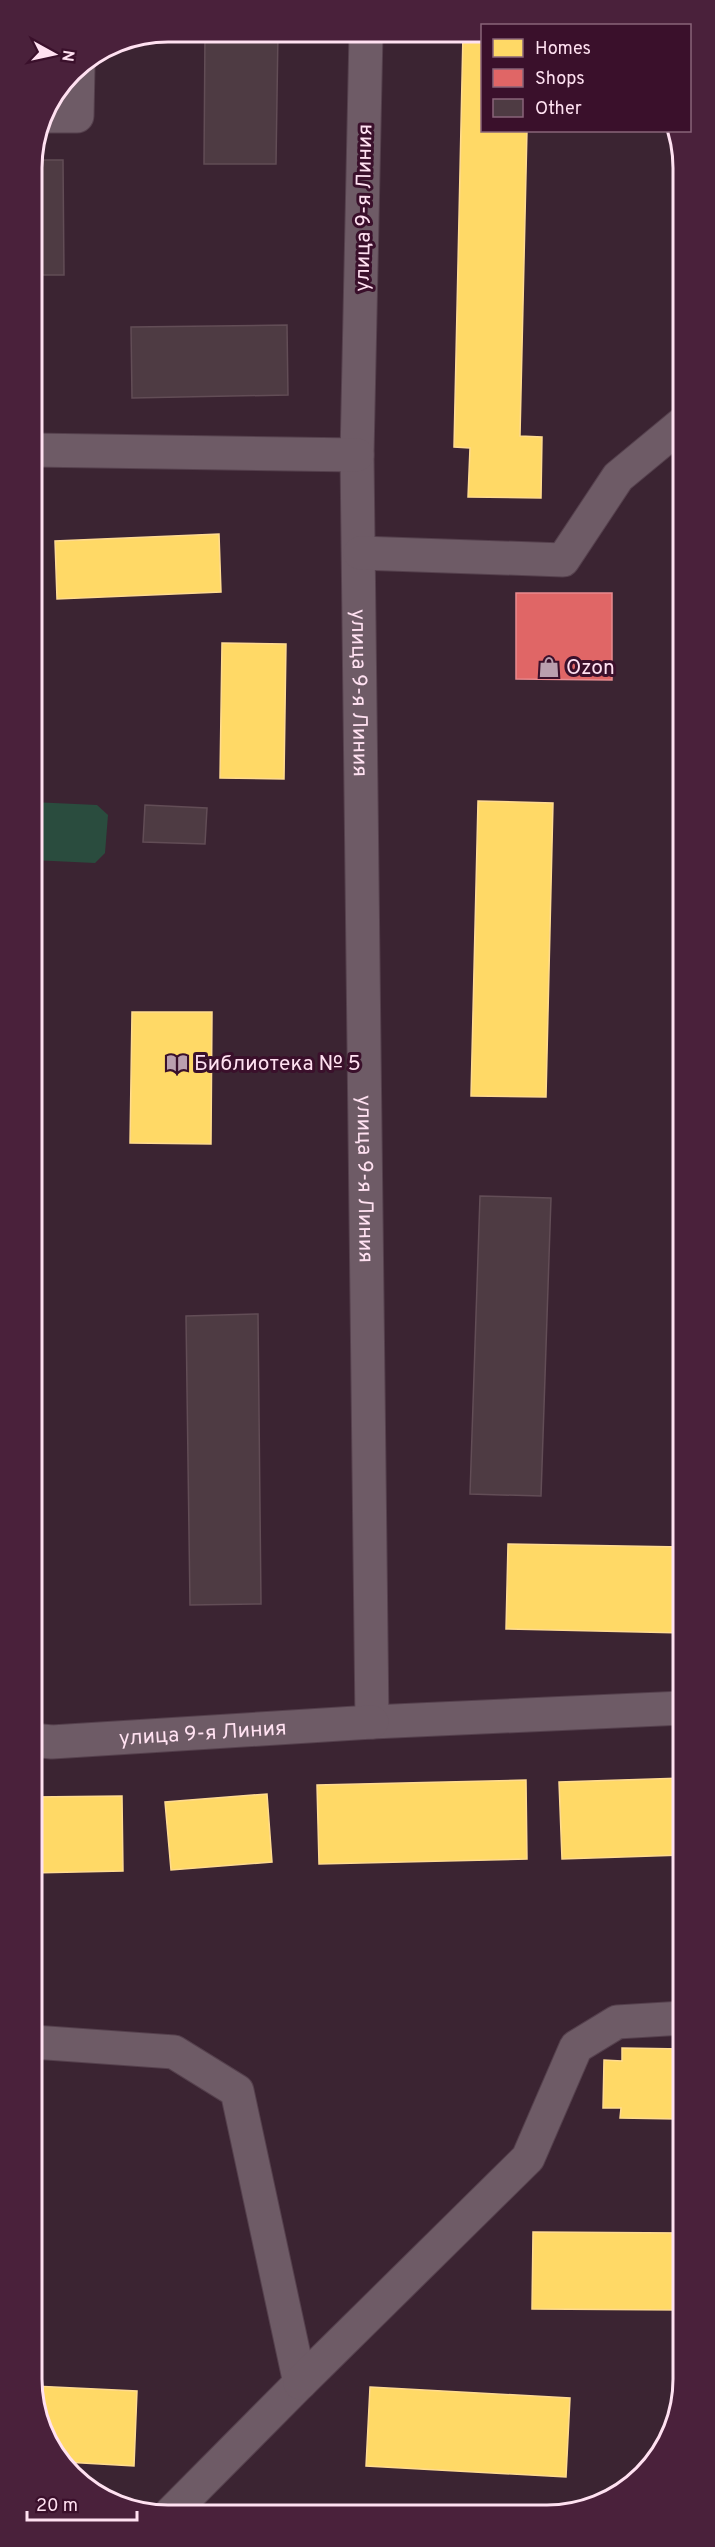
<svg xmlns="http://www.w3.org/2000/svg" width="715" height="2547" font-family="Overpass,sans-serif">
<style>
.green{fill:#2a4c3e}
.homes{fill:#ffd966;stroke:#ffdb90;stroke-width:1.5}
.shops{fill:#e06666;stroke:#e98b90;stroke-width:1.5}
.building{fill:#4e3b43;stroke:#624d56;stroke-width:1.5}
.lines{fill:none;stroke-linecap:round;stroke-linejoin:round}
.minor-casing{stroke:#55404d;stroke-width:35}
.minor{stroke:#6e5b66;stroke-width:33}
.labels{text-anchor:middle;stroke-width:6;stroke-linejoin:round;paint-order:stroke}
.street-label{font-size:21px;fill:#ffe1f1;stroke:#3a102b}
.poi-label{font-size:21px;fill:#ffe1f1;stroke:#3a102b;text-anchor:start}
.rim{fill:none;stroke:#ffe1f1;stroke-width:3}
</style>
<rect width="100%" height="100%" fill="#3b2432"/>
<polygon class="green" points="32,802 97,805 108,815 105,853 95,863 32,860"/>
<g class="homes">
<polygon points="463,33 482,34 482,130 527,130 520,436 542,437 541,498 468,497 470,448 454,447"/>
<polygon points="219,534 221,592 57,599 55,541"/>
<polygon points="222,643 286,644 284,779 220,778"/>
<polygon points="478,801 553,803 546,1097 471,1096"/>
<polygon points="132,1012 212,1012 211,1144 130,1143"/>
<polygon points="508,1544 683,1547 683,1633 506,1629"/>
<polygon points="683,1778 683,1855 562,1859 559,1782"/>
<polygon points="526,1780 527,1859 319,1864 317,1785"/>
<polygon points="267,1794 272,1862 171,1870 165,1802"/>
<polygon points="122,1796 123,1871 32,1873 32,1797"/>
<polygon points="622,2048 683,2049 683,2111 676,2111 676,2119 620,2118 621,2108 603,2108 604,2060 622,2061"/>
<polygon points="533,2232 683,2233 683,2310 532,2309"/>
<polygon points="33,2386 137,2391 134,2466 65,2462 33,2397"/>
<polygon points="370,2387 570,2398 566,2477 366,2466"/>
</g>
<polygon class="shops" points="516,593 612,593 612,680 516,679"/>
<g class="building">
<polygon points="205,32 278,32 276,164 204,164"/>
<polygon points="32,160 63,160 64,275 32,275"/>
<polygon points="287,325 288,395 132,398 131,327"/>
<polygon points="145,805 207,808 205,844 143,842"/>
<polygon points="480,1196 551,1198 541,1496 470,1494"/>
<polygon points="258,1314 261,1604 190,1605 186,1316"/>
</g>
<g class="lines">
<defs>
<g id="minor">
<path id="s1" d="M366,33l-9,422 15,1267 311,-14"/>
<polyline points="42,116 77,116 78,67"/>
<polyline points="32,450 357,455"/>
<polyline points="360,553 563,560 618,477 682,424"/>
<path id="s2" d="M32,1740l20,2 320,-20"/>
<polyline points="33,2042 174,2052 237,2091 300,2383 171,2513"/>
<polyline points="300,2383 528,2158 576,2047 617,2022 683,2018"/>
</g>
</defs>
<use href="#minor" class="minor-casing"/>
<use href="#minor" class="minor"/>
</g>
<defs>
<symbol id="shop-bare" viewBox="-9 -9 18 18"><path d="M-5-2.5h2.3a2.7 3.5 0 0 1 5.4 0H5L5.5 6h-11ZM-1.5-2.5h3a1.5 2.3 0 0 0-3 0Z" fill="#ba9fae" stroke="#3a102b" stroke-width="2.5" paint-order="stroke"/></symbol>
<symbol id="library-bare" viewBox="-9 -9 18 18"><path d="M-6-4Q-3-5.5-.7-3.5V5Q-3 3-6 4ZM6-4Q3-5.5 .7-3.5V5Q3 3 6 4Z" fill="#ba9fae" stroke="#3a102b" stroke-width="2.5" paint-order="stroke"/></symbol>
</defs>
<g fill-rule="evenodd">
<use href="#shop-bare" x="534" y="652" width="30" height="30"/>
<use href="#library-bare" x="162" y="1048" width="30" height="30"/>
</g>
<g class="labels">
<g class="street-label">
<text transform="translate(363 208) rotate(-89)" y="7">улица 9-я Линия</text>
<text dy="7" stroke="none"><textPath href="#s1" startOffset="660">улица 9-я Линия</textPath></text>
<text dy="7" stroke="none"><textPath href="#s1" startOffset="1146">улица 9-я Линия</textPath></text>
<text dy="7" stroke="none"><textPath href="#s2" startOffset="171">улица 9-я Линия</textPath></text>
</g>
<g class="poi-label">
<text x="566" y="674">Ozon</text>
<text x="194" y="1070">Библиотека № 5</text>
</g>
</g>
<path d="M0 0H715V2547H0ZM168 42H547A126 126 0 0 1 673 168V2379A126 126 0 0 1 547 2505H168A126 126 0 0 1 42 2379V168A126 126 0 0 1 168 42Z" fill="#4a213b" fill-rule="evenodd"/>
<path class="rim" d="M168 42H547A126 126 0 0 1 673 168V2379A126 126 0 0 1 547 2505H168A126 126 0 0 1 42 2379V168A126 126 0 0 1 168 42Z"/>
<rect x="481" y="24" width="210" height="108" fill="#3a102b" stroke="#89647a" stroke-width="1.5"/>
<rect x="493" y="39" width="30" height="18" fill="#ffd966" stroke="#89647a" stroke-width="1.5"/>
<text x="535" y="54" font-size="18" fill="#ffe1f1">Homes</text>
<rect x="493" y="69" width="30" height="18" fill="#e06666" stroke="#89647a" stroke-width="1.5"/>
<text x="535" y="84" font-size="18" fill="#ffe1f1">Shops</text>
<rect x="493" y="99" width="30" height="18" fill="#4e3b43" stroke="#89647a" stroke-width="1.5"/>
<text x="535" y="114" font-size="18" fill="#ffe1f1">Other</text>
<g transform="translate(54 54) rotate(98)" stroke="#3a102b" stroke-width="4.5" paint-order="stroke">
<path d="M0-4.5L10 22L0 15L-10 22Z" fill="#ffe1f1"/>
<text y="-9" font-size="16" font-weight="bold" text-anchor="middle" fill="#ffe1f1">N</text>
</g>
<path d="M27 2511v9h110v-9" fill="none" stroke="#ffe1f1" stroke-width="3"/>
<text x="36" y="2511" font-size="18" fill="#ffe1f1" stroke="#3a102b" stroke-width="4.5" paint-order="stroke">20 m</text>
</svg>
